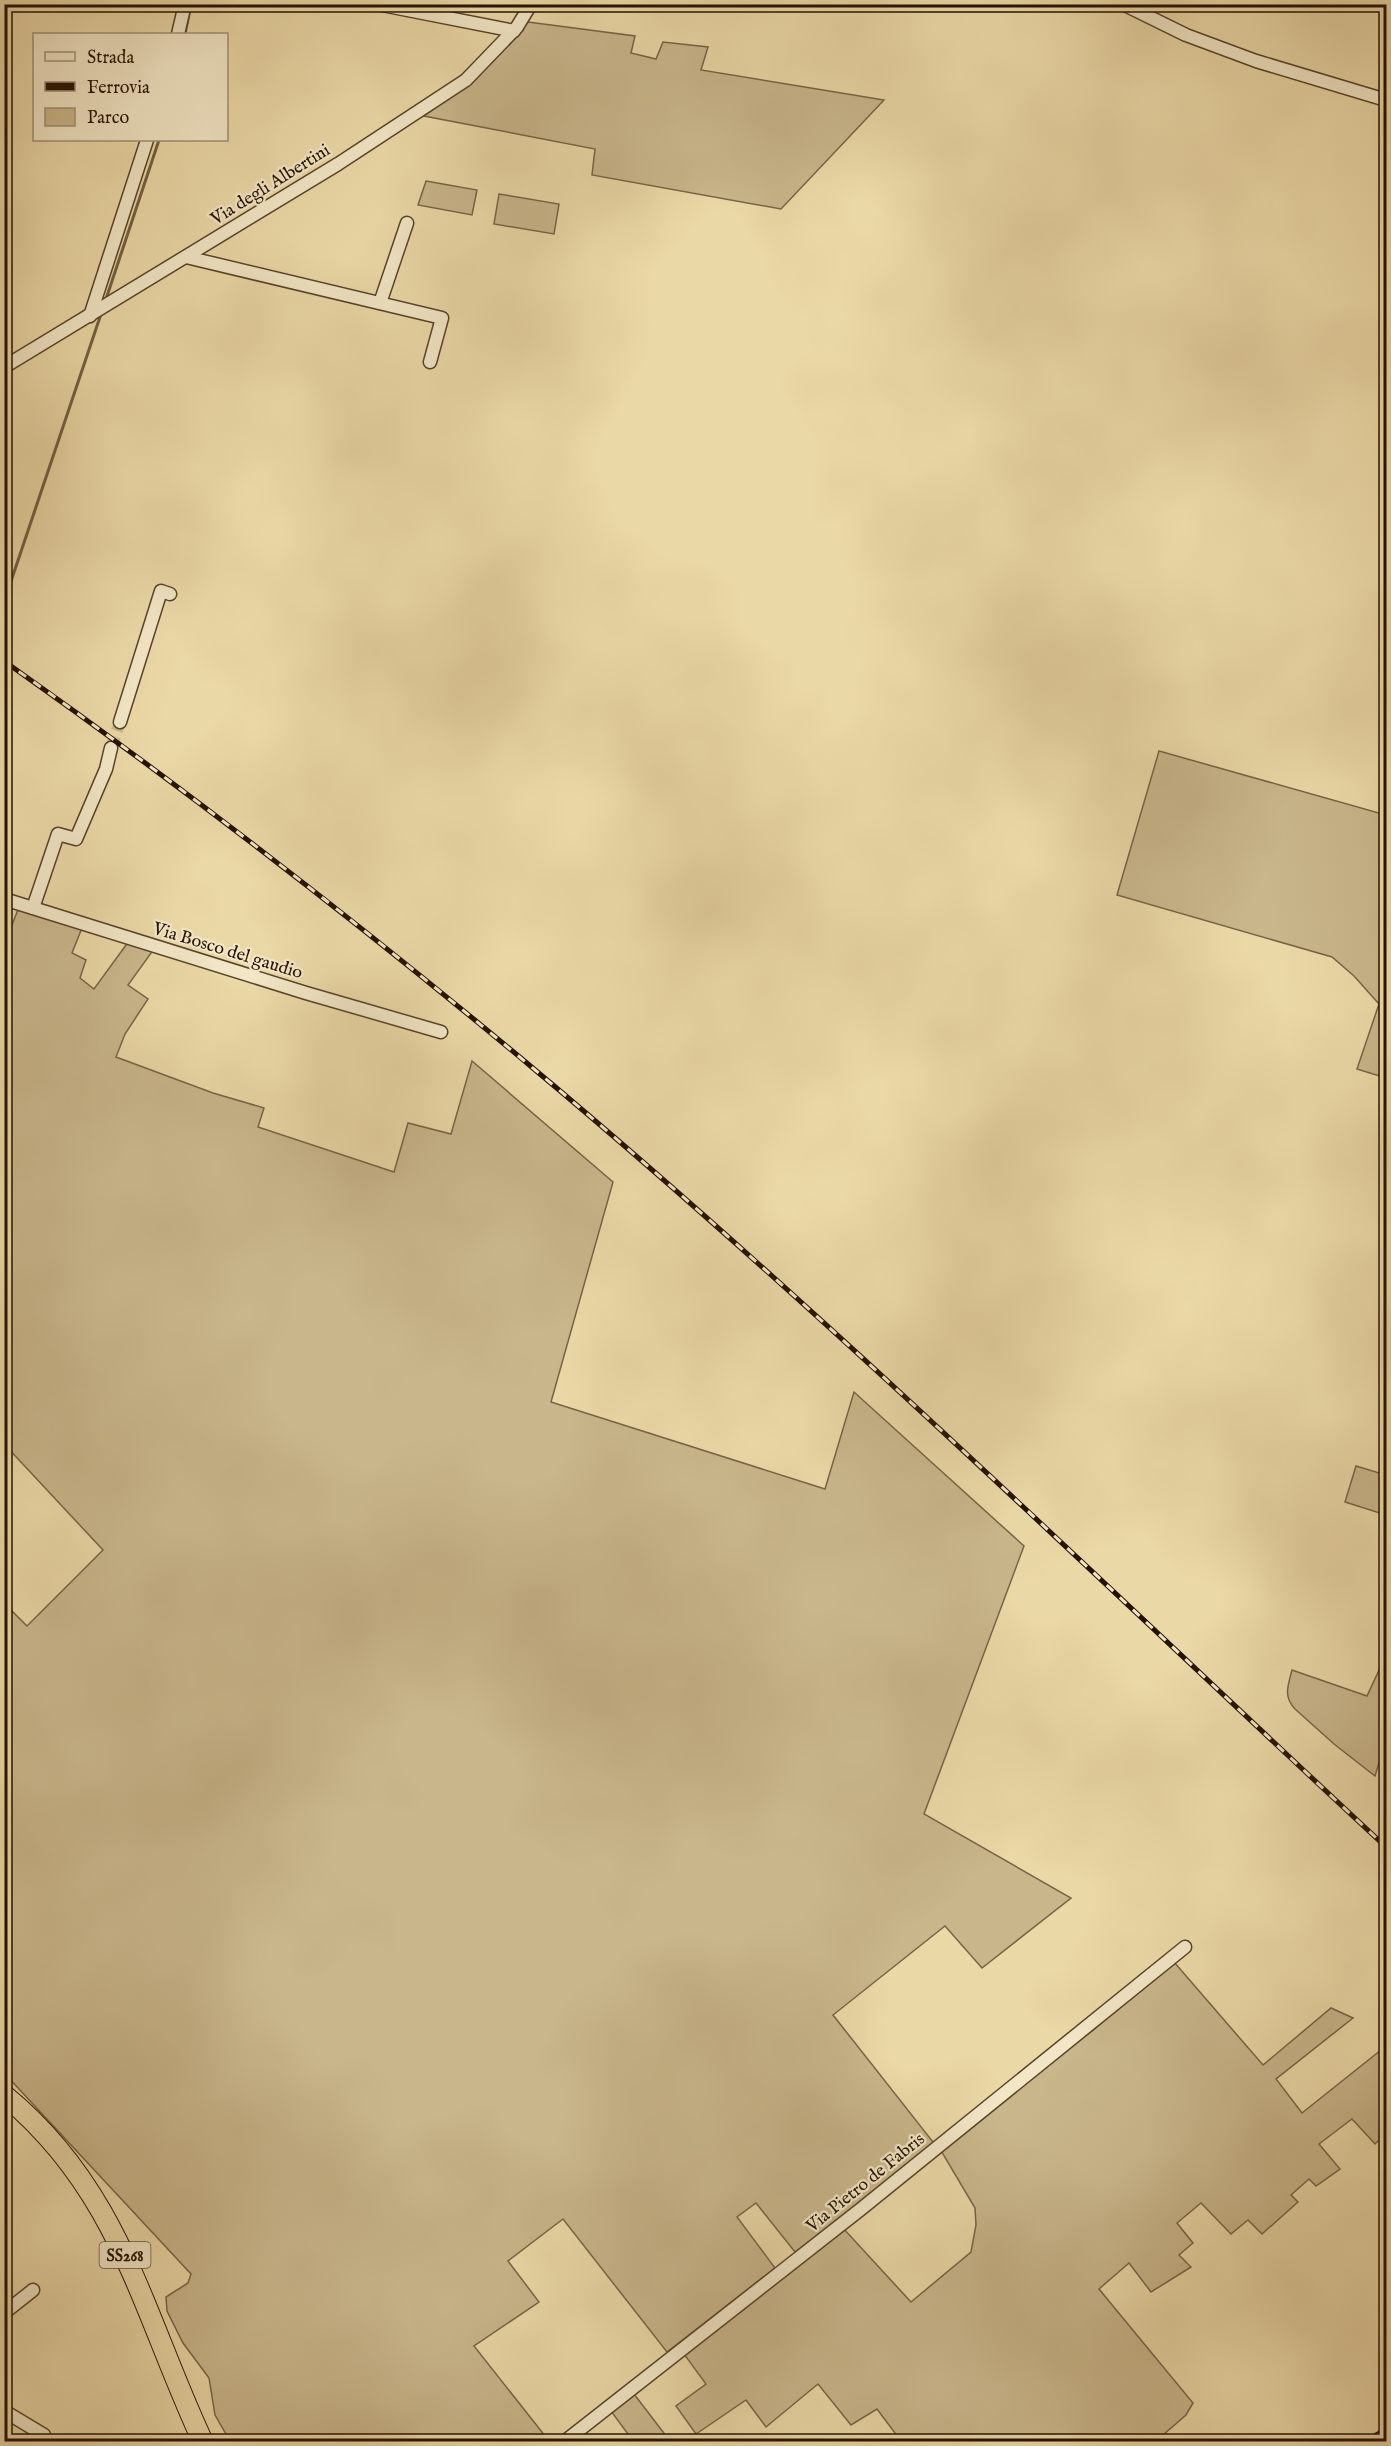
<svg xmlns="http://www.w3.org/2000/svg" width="1391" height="2446" font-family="'IM FELL English',serif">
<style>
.green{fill:#c9b68b;stroke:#766446;stroke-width:1.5}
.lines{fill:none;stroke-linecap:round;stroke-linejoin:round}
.stream{stroke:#736142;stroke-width:3}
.minor-tunnel{stroke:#cdba8e;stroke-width:12;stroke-dasharray:12 6;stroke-linecap:butt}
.minor-casing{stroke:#56442a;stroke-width:15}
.secondary-casing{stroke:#241200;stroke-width:20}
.trunk-casing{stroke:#241200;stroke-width:22}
.minor{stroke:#f2e6c6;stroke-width:12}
.secondary{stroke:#f2e6c6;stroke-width:16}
.trunk{stroke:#ebd8a7;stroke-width:20}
.rail-casing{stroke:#241200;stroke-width:5}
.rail{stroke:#f2e6c6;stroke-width:3;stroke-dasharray:9;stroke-linecap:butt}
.labels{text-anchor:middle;stroke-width:4.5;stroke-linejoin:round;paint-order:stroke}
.shield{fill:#f2e6c6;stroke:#62523b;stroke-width:1.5}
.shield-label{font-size:16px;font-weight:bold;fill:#241200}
.street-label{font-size:18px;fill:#241200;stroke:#f2e6c6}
</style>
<rect width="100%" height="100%" fill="#ebd8a7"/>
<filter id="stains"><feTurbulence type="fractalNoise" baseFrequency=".00333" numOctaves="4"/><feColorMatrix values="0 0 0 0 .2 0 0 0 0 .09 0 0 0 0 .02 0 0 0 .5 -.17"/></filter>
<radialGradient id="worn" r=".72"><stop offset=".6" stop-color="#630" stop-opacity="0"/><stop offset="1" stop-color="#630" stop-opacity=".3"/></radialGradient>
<g class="green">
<path d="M528,22l107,14 -4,17 25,6 7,-17 45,5 -7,23 183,30 -103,109 -189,-34 3,-26 -171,-33c39,-27 73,-57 104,-94z"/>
<polygon points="426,181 477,190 472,215 418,205"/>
<polygon points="499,194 559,204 554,234 494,224"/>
<polygon points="1159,751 1386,815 1386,1078 1357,1069 1379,1004 1354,976 1332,957 1117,895"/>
<polygon points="19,907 82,928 72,953 86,960 80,978 94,989 129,941 154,949 128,985 148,999 125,1034 116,1057 213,1093 264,1108 258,1127 394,1172 408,1123 451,1134 472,1061 613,1182 551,1402 825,1489 854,1392 1024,1546 924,1814 1071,1898 982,1968 945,1926 833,2015 933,2142 930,2149 795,2252 756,2203 737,2217 775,2268 667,2352 563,2219 508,2261 539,2302 474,2346 549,2441 230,2441 215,2415 209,2378 183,2343 167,2311 166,2297 188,2283 191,2274 5,2074 5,1604 27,1626 103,1550 5,1445 4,945"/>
<polygon points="1356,1466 1386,1475 1386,1515 1345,1502"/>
<path d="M1380,1668l6,5v74l-2,-1 -9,30 -41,-32 -39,-35c-12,-13 -7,-23 -3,-39l75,26z"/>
<polygon points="1174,1962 1263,2065 1331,2008 1353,2018 1276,2079 1302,2113 1386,2046 1386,2133 1375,2144 1352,2119 1319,2144 1340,2169 1316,2186 1309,2179 1291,2195 1298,2202 1262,2234 1248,2220 1231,2234 1201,2203 1177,2223 1193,2243 1179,2255 1191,2267 1151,2292 1129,2263 1099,2289 1193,2403 1186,2415 1156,2441 959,2442 955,2436 948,2441 901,2441 877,2409 851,2425 818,2384 766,2427 746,2400 696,2434 676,2406 706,2384 684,2354 842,2227 911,2302 971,2252 976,2225 975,2208 940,2149 1028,2078 1092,2031"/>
<polygon points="634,2394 670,2441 633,2441 611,2411"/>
</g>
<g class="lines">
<g class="stream">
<polyline points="185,34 191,4"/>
<polyline points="105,302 159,140"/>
<polyline points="4,602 101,314"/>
</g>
<polyline class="minor-tunnel" points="111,748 120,722"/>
<defs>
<g id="minor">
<polyline points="377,4 514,31"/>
<polyline points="1123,4 1186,35 1256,61 1386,100"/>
<polyline points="178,34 185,4"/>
<polyline points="186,257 442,318 430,362"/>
<polyline points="380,303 407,223"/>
<polyline points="90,316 147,140"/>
<polyline points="4,367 338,164 466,80 517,27 531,4"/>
<polyline points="120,722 161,591 170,594"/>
<polyline points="4,899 306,993 441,1032"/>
<polyline points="33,908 58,834 76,839 106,769 111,748"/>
<polyline points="4,2313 33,2290"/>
<polyline points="4,2411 44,2435"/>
<polyline points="564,2442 861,2209 1185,1947"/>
</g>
<polyline id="secondary" points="1379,2442 1386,2438"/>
<path id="trunk" d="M4,2095c116,95 139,219 199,347"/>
</defs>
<use href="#minor" class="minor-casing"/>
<use href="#secondary" class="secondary-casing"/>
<use href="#trunk" class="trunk-casing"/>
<use href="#minor" class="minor"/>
<use href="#secondary" class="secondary"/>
<use href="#trunk" class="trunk"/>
<defs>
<path id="rail" d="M4,661c183,129 359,265 530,408 294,246 571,517 852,778"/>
</defs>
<use href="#rail" class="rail-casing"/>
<use href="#rail" class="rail"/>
</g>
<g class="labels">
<rect class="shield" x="99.5" y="2242" width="51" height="26" rx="4.5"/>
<g class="shield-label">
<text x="125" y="2261">SS268</text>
</g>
<g class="street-label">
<text transform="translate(270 184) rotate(-32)" y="6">Via degli Albertini</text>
<text transform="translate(228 950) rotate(17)" y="6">Via Bosco del gaudio</text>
<text transform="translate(865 2182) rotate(-39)" y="6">Via Pietro de Fabris</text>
</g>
</g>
<rect width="1391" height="2446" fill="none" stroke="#ebd8a7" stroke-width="24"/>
<rect x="6" y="6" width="1379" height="2434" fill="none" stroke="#241200" stroke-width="3"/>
<rect x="12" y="12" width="1367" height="2422" fill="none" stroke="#241200" stroke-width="1.5"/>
<rect x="33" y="33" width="195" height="108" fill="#f2e6c6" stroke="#a09177" stroke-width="1.5"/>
<rect x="45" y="52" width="30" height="9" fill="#f2e6c6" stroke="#a09177" stroke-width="1.5"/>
<text x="87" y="63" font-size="18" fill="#241200">Strada</text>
<rect x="45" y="82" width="30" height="9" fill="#241200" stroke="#a09177" stroke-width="1.5"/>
<text x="87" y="93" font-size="18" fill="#241200">Ferrovia</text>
<rect x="45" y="108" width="30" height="18" fill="#c9b68b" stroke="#a09177" stroke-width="1.5"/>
<text x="87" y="123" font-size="18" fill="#241200">Parco</text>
<rect width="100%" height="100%" filter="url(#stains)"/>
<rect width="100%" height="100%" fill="url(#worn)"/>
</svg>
